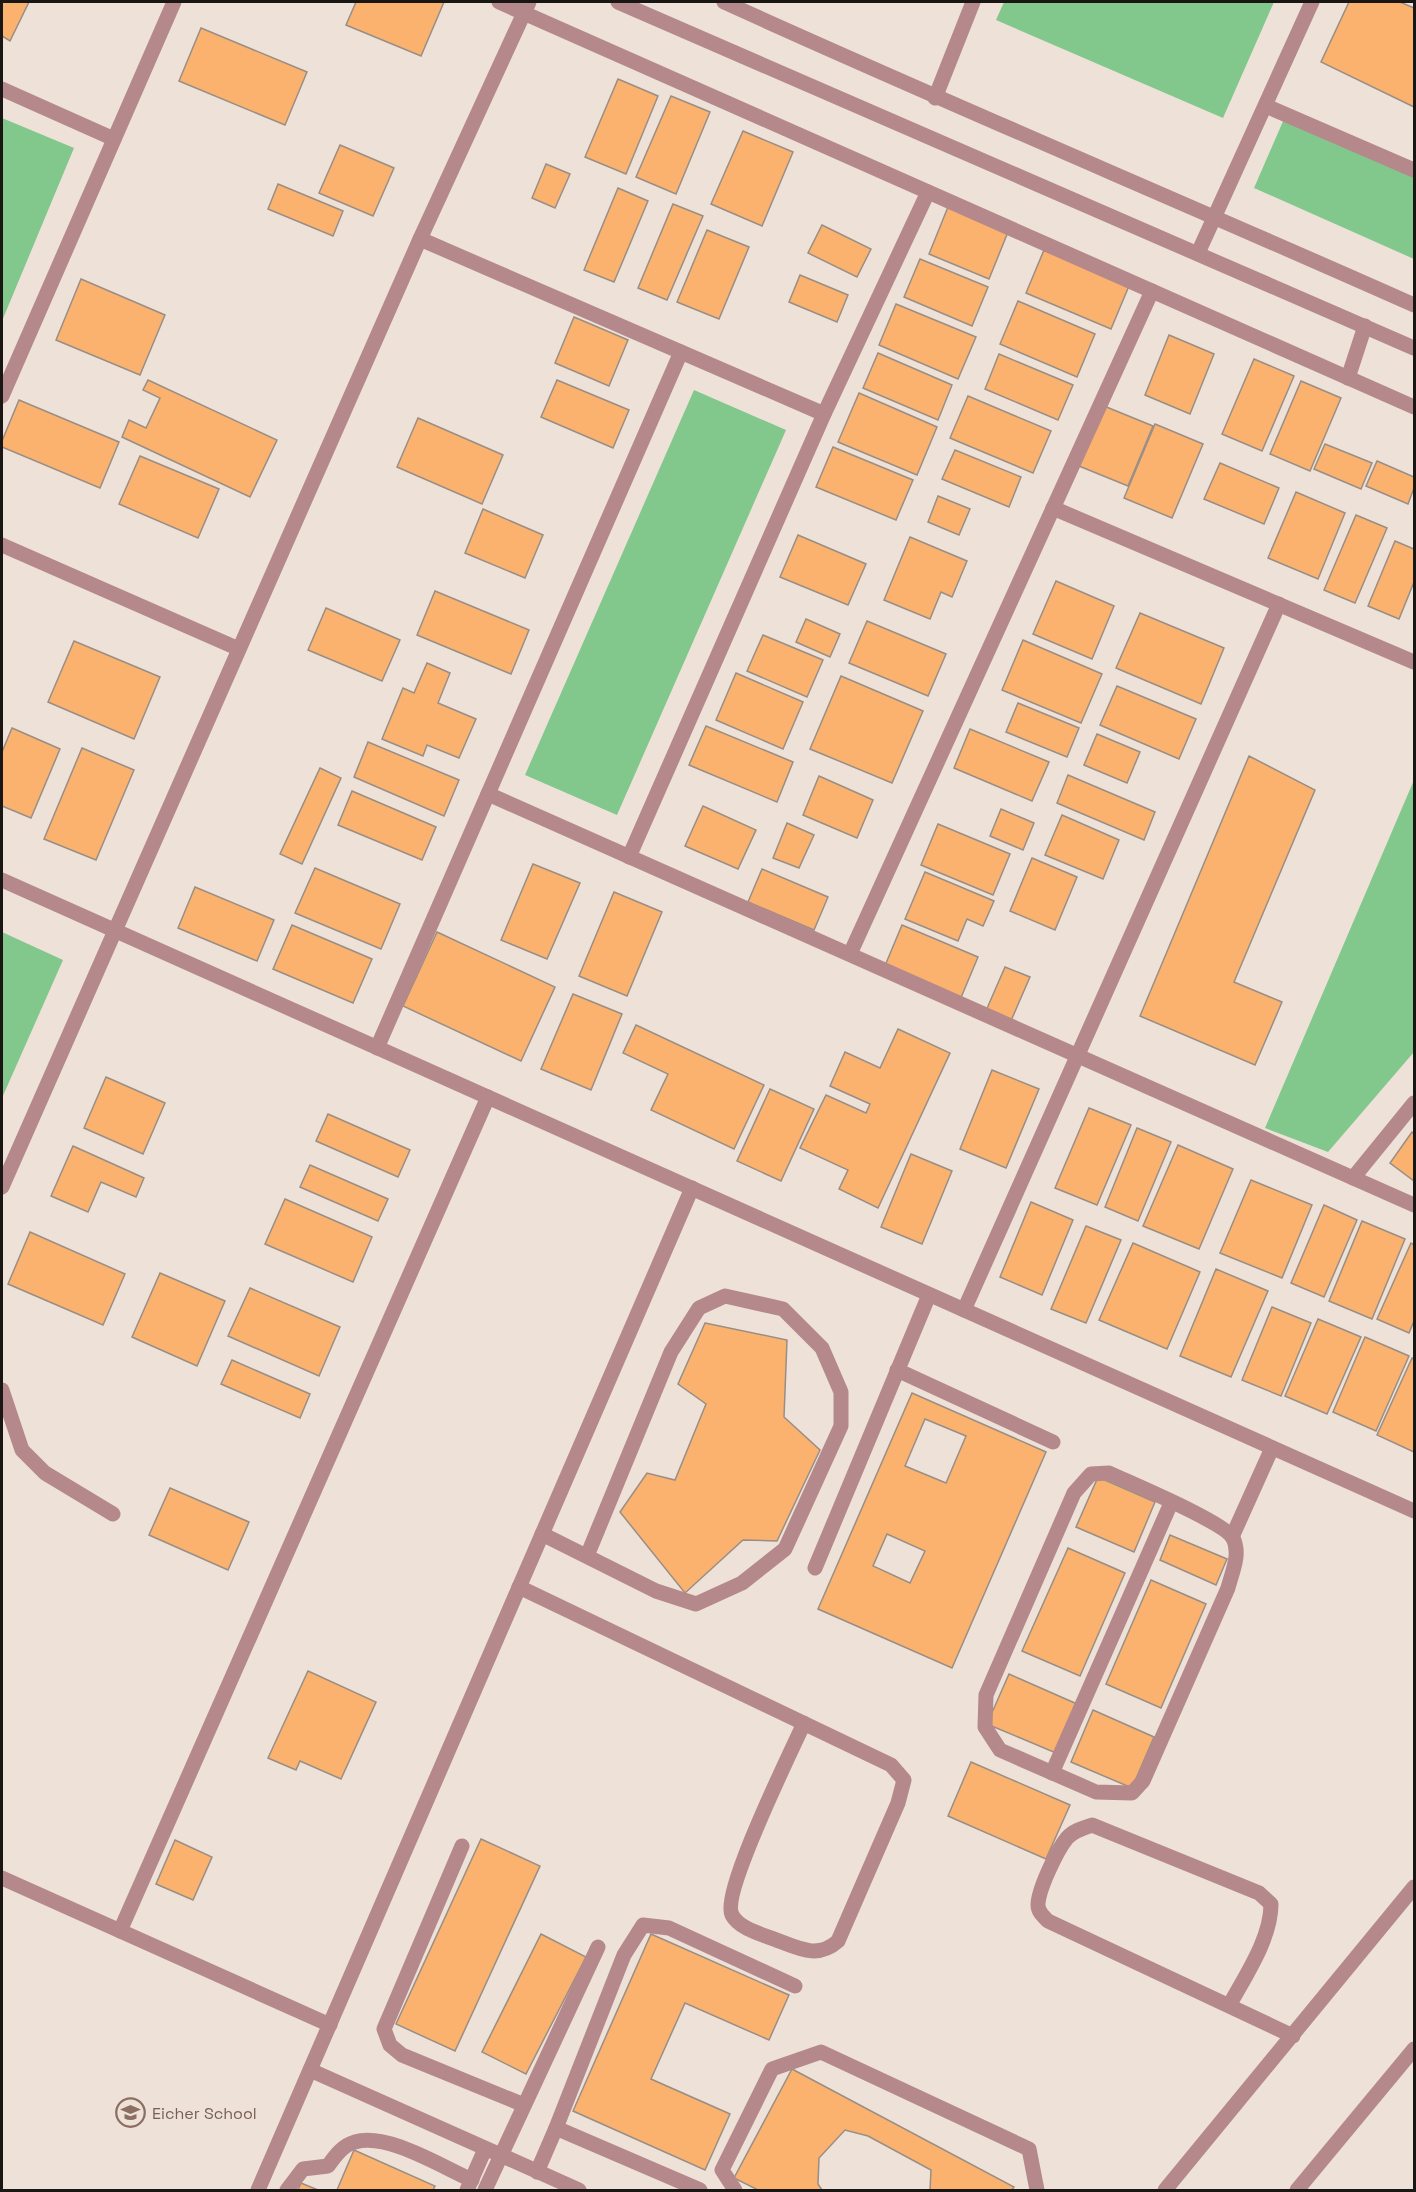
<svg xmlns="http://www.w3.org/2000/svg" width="1416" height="2192" font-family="'Space Grotesk',sans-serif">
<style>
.green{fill:#82c88c}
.building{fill:#fbb26f;stroke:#998e85;stroke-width:1.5;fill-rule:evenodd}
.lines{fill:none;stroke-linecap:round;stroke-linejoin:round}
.minor{stroke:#b5898b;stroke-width:15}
.labels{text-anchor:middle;stroke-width:6;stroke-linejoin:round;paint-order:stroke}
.education-label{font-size:16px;fill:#785e54;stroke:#eee2d8;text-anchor:start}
</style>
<rect width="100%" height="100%" fill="#eee2d8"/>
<g class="green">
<polygon points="1004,2 1274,2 1223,118 996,20"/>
<polygon points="2,118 74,148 2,321"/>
<polygon points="1284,119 1414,177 1414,259 1254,188"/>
<polygon points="694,390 786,430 617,815 525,775"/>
<polygon points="1414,780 1414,1052 1328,1152 1265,1128"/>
<polygon points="2,932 63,960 2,1098"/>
</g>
<g class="building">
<polygon points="2,2 29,2 10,41 2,36"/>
<polygon points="356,2 444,2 421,56 346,25"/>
<polygon points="1349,2 1400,2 1414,8 1414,107 1321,62"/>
<polygon points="201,28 307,72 285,125 179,81"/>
<polygon points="618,79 658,96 626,174 585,157"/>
<polygon points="671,96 710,112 676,194 636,177"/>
<polygon points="743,131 793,152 762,226 711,204"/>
<polygon points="340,145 394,168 373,216 319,193"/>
<polygon points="546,164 570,174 555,208 532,198"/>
<polygon points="278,184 343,211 333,236 268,209"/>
<polygon points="618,188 648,201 614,282 584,270"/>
<polygon points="673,204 703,216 667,300 638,288"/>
<polygon points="948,207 1008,232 989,279 929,254"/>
<polygon points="822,225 871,249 857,277 808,253"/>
<polygon points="707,230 749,247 719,319 677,302"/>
<polygon points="1044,250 1129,286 1111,329 1026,293"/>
<polygon points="920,259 988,287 972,326 904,297"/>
<polygon points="800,275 848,295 837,322 789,302"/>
<polygon points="81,279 165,315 140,375 56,340"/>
<polygon points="1018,301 1095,334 1077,377 1000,344"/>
<polygon points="896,304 976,337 958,379 879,345"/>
<polygon points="574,317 628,340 609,386 555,363"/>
<polygon points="1169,335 1214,354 1190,414 1145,395"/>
<polygon points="878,353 952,385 938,420 863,388"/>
<polygon points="999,354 1073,385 1058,420 985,389"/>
<polygon points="1254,359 1294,376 1262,451 1222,434"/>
<polygon points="148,380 277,440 250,497 122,437 129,420 146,428 160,398 143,390"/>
<polygon points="557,380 629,410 613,448 541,417"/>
<polygon points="1301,381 1341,398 1310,471 1270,454"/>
<polygon points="859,393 937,427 917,475 838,442"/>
<polygon points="968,396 1051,431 1033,473 950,438"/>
<polygon points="19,400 119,442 100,488 2,447 2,441"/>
<polygon points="1104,406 1153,426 1128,486 1079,466"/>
<polygon points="418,418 503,455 482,504 397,467"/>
<polygon points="1155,424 1203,444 1172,518 1124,498"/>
<polygon points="1325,444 1372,463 1361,489 1314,469"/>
<polygon points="833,447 913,480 896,520 816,487"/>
<polygon points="955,450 1021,477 1009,507 942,479"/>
<polygon points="140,456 219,489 198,538 119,504"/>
<polygon points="1377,461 1414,477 1414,488 1408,504 1366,486"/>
<polygon points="1220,463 1279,488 1264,524 1204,499"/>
<polygon points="1296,492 1345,513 1318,579 1268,558"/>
<polygon points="938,496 970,509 959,535 928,522"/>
<polygon points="483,509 543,535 525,578 465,553"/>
<polygon points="1356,515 1387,528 1355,603 1324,590"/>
<polygon points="798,535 866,564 848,605 780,577"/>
<polygon points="910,537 967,561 952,597 941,592 930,619 884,600"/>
<polygon points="1395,541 1414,549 1414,582 1399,619 1368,606"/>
<polygon points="1056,581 1114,606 1092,659 1033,634"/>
<polygon points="435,591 529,630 511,674 417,635"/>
<polygon points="326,608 400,640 382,681 308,650"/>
<polygon points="1140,613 1224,648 1201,704 1116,668"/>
<polygon points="806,619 840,634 830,657 796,642"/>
<polygon points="867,621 946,654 928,696 849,663"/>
<polygon points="763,635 823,660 807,697 747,671"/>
<polygon points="1023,640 1102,674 1081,723 1002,690"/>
<polygon points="74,641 160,677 134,739 48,702"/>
<polygon points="427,663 450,673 438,703 476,719 459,758 427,745 423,756 382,739 403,688 414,693"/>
<polygon points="736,673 803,702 783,749 716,720"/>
<polygon points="841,676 923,711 892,783 810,749"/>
<polygon points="1117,686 1196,719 1179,759 1100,725"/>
<polygon points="1018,703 1079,728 1067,757 1006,732"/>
<polygon points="706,726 793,762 777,802 689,765"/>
<polygon points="12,728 60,749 31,818 2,806 2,752"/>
<polygon points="970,729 1049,762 1032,801 954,768"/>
<polygon points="1097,734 1140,752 1127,783 1084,765"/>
<polygon points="368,742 459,780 444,816 354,777"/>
<polygon points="82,748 134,770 96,860 44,839"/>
<polygon points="1249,756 1315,790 1234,982 1282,1002 1255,1065 1140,1016"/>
<polygon points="320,768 341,778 302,864 280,854"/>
<polygon points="1068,775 1155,812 1144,840 1057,803"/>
<polygon points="819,776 873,800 857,838 803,815"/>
<polygon points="352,791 436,827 422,860 338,825"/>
<polygon points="703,806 756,830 738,869 685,846"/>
<polygon points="1001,809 1034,823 1023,850 990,836"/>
<polygon points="1062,815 1119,840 1103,879 1045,855"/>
<polygon points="787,823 814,835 799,868 773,858"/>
<polygon points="938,824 1010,854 993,895 921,865"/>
<polygon points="1032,858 1077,877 1055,930 1010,911"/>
<polygon points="533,864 580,883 547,959 501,940"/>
<polygon points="315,868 400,904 381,949 295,913"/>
<polygon points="762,869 828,897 814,930 748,902"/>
<polygon points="925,872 994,901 983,926 967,919 958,941 905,919"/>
<polygon points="195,887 274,920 257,961 178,928"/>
<polygon points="614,892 662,912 627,996 579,976"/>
<polygon points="292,925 372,959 353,1003 273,969"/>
<polygon points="902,925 978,957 960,1000 884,968"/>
<polygon points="437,932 555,987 521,1061 403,1006"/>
<polygon points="1005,967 1030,977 1010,1023 985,1013"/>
<polygon points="573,994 622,1014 591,1090 541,1069"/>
<polygon points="636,1025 764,1085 734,1149 651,1110 668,1074 623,1053"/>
<polygon points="898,1029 950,1053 878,1208 839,1189 848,1170 800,1148 826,1095 866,1113 870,1104 830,1086 845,1052 880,1068"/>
<polygon points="992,1070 1039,1089 1006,1168 960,1149"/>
<polygon points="106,1077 165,1103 143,1154 84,1128"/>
<polygon points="770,1089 814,1109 781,1181 737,1161"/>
<polygon points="1089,1108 1131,1125 1097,1205 1055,1188"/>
<polygon points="328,1114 410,1150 398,1177 316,1141"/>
<polygon points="1137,1128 1171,1142 1138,1221 1105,1207"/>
<polygon points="1412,1132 1414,1134 1414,1181 1390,1163"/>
<polygon points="1178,1145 1233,1169 1199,1249 1143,1226"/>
<polygon points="73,1146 144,1178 136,1197 101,1182 88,1212 51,1196"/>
<polygon points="911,1154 952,1171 922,1244 881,1227"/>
<polygon points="310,1165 388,1199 378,1221 300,1187"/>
<polygon points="1251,1180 1312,1205 1282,1278 1220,1253"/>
<polygon points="285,1199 372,1237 353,1282 265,1244"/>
<polygon points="1031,1202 1073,1220 1042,1295 1000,1277"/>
<polygon points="1324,1205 1357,1220 1324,1297 1291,1283"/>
<polygon points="1362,1221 1405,1239 1372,1319 1329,1301"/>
<polygon points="1086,1226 1121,1240 1086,1323 1051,1309"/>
<polygon points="30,1232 125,1274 103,1325 8,1284"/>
<polygon points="1133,1243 1200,1272 1167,1349 1099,1320"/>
<polygon points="1411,1243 1414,1245 1414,1321 1409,1333 1377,1319"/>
<polygon points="1216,1269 1268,1291 1231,1377 1180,1356"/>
<polygon points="160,1273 225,1301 197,1366 132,1337"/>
<polygon points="250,1288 340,1327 319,1376 228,1336"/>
<polygon points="1272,1307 1311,1323 1281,1396 1242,1380"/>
<polygon points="1318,1319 1361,1337 1327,1414 1285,1396"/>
<polygon points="705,1323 787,1340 784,1417 820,1450 777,1541 743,1540 685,1593 620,1512 647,1473 675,1480 706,1404 678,1384"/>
<polygon points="1365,1337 1409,1356 1376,1431 1333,1412"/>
<polygon points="1412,1358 1414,1359 1414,1452 1377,1435"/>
<polygon points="232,1360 310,1394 300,1418 221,1384"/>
<path d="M912,1393l134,59 -94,216 -134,-59zM925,1419l41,17 -20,47 -41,-17zM887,1534l38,17 -15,32 -37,-17z"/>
<polygon points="1098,1477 1155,1502 1134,1552 1076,1527"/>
<polygon points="170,1488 249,1522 228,1570 149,1535"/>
<polygon points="1170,1535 1227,1559 1216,1585 1160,1560"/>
<polygon points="1068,1548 1125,1573 1080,1676 1022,1651"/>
<polygon points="1151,1580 1206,1604 1161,1708 1106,1684"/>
<polygon points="308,1671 376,1702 341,1779 300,1761 296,1770 268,1758"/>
<polygon points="1009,1674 1077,1704 1056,1753 987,1724"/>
<polygon points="1093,1710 1154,1737 1132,1788 1071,1762"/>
<polygon points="971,1762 1070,1805 1046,1859 948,1816"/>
<polygon points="481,1839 540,1866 455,2051 396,2024"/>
<polygon points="175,1840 212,1857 193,1900 156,1884"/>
<polygon points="541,1934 586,1957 526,2074 482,2052"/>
<polygon points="651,1934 789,1995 769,2040 685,2003 651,2079 730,2114 705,2170 573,2111"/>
<polygon points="792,2069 1014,2187 1012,2190 930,2190 931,2170 868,2136 845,2130 819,2158 818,2184 822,2190 758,2190 734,2178"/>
<polygon points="354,2150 435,2186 433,2190 337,2190"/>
<polygon points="301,2183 318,2190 298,2190"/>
</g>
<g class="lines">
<g class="minor">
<polyline points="499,2 1414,407"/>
<polyline points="618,2 1414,348"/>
<path d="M724,2c229,104 461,201 690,303"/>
<polyline points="2,89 114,139"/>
<polyline points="935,98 973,2"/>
<polyline points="1266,106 1414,170"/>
<polyline points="420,239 824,414"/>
<polyline points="1198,253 1312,2"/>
<polyline points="1348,378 1365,326"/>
<polyline points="2,396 174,2"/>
<polyline points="1053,508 1414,662"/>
<polyline points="2,545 239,649"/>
<polyline points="488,794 1414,1205"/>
<polyline points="629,857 824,414 928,192"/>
<polyline points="2,880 1414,1511"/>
<polyline points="850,954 1152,291"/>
<polyline points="377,1048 681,352"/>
<polyline points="1353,1178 1414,1103"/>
<polyline points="2,1187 420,239 529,2"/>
<polyline points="964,1310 1279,604"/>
<polyline points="897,1370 1053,1442"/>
<polyline points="2,1390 22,1450 45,1473 113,1514"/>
<path d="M1109,1473c21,10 115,49 124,65 8,16 -1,34 -5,50l-85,193 -11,12 -36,-1 -96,-42 -15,-23 1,-32 88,-202 17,-19z"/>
<polyline points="542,1534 656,1591 696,1604 742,1583 785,1549 841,1426 841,1392 822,1348 783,1309 725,1296 699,1308 671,1352 587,1556"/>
<polyline points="1232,1537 1272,1448"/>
<polyline points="815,1568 929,1295"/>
<path d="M519,1587l372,178 13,15 -6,23 -60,138c-19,17 -36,9 -59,0 -14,-6 -39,-11 -47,-26 -11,-22 59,-163 72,-192"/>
<polyline points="1052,1773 1171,1503"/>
<polyline points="462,1846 384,2029 390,2045 402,2055 524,2105"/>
<polyline points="2,1878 330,2025"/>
<polyline points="120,1931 488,1097"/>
<path d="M1229,2006c16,-30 42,-67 42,-102l-12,-11 -167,-68c-9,3 -19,6 -25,13 -10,12 -29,52 -29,67 0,7 5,11 10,16l245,115"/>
<polyline points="310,2070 579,2190"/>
<polyline points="537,2172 556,2128"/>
<polyline points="258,2190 692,1188"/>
<path d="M287,2190l16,-21 25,-3c7,-10 15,-21 27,-24 32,-10 87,25 117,38"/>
<polyline points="467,2190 485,2149"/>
<polyline points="485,2190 598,1947"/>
<polyline points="700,2190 556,2128 624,1955 643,1925 669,1928 795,1986"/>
<polyline points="735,2190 722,2170 772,2069 821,2052 1029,2149 1037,2190"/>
<polyline points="1165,2190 1414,1887"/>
<polyline points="1297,2190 1414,2049"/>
</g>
</g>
<defs>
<symbol id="school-ring" viewBox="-11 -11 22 22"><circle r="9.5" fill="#eee2d8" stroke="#8d6e63" stroke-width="1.5"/><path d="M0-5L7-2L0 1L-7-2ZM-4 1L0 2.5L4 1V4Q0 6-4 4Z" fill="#8d6e63"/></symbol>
</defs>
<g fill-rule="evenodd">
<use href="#school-ring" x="114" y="2096" width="33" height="33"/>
</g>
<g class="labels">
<g class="education-label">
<text x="152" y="2119">Eicher School</text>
</g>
</g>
<rect width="1416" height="2192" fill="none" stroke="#1a1613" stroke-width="6"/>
</svg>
